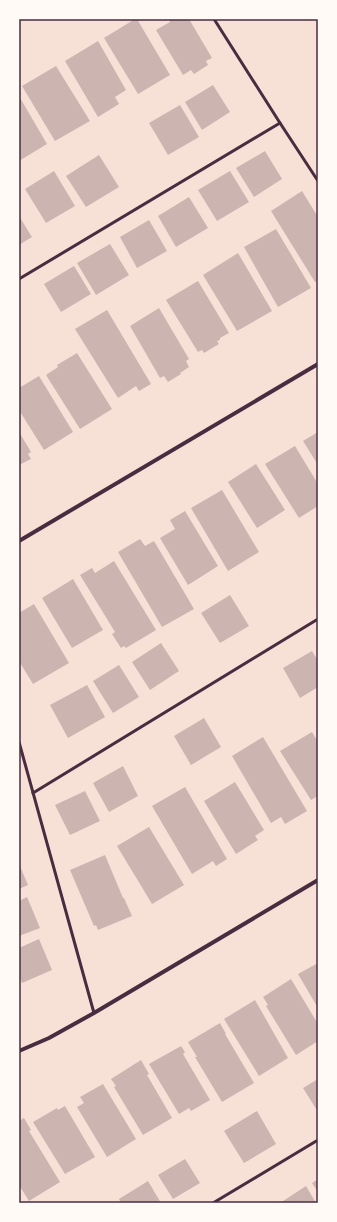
<svg xmlns="http://www.w3.org/2000/svg" width="337" height="1222" font-family="'Archivo Narrow',sans-serif">
<style>
.building{fill:#ccb4b1}
.lines{fill:none;stroke-linecap:round;stroke-linejoin:round}
.service{stroke:#4a2c40;stroke-width:3}
.minor{stroke:#4a2c40;stroke-width:4}
.neatline{fill:none;stroke:#4a2c40;stroke-width:1.5}
</style>
<rect width="100%" height="100%" fill="#f7e1d7"/>
<g class="building">
<polygon points="135,19 137,19 170,75 138,94 104,38"/>
<polygon points="169,19 189,19 212,58 206,61 208,65 194,74 191,70 183,75 156,30 170,22"/>
<polygon points="98,41 126,90 115,97 119,104 98,117 65,61"/>
<polygon points="56,66 90,121 55,141 22,86"/>
<polygon points="213,85 230,112 202,130 185,102"/>
<polygon points="19,96 47,144 19,161"/>
<polygon points="180,105 199,137 168,155 149,123"/>
<polygon points="265,151 282,179 254,197 236,168"/>
<polygon points="99,155 119,187 86,207 66,176"/>
<polygon points="54,171 75,206 46,223 25,189"/>
<polygon points="230,171 249,202 217,221 198,190"/>
<polygon points="302,191 318,217 318,281 315,282 271,211"/>
<polygon points="189,197 208,228 176,247 158,216"/>
<polygon points="19,216 32,237 19,245"/>
<polygon points="149,220 167,251 137,268 120,237"/>
<polygon points="276,229 311,288 278,307 244,247"/>
<polygon points="110,244 129,275 96,295 77,263"/>
<polygon points="238,253 272,311 237,331 203,275"/>
<polygon points="74,266 91,294 61,312 44,284"/>
<polygon points="198,281 229,333 220,338 220,340 217,341 219,344 204,353 202,350 198,352 166,300"/>
<polygon points="159,308 189,359 186,361 189,367 180,373 181,374 168,382 164,376 160,378 130,326"/>
<polygon points="107,310 151,384 139,391 136,386 118,398 75,329"/>
<polygon points="77,353 112,409 80,429 46,375 58,367 57,365"/>
<polygon points="39,376 73,432 44,450 19,410 19,388"/>
<polygon points="19,432 31,452 28,454 31,459 19,465"/>
<polygon points="318,432 318,465 303,441"/>
<polygon points="295,446 318,484 318,506 299,518 265,464"/>
<polygon points="256,464 285,510 257,528 228,482"/>
<polygon points="222,490 259,552 228,571 191,508"/>
<polygon points="185,511 218,566 188,585 160,538 175,529 170,520"/>
<polygon points="140,539 145,546 154,541 194,609 162,627 118,552"/>
<polygon points="114,561 156,630 126,648 124,646 121,648 112,634 115,632 80,575 92,568 95,573"/>
<polygon points="73,579 103,630 72,648 42,598"/>
<polygon points="230,595 249,626 220,643 201,613"/>
<polygon points="34,604 69,663 33,684 19,661 19,613"/>
<polygon points="161,643 179,671 150,690 132,662"/>
<polygon points="312,651 318,661 318,687 300,698 283,668"/>
<polygon points="119,665 139,697 113,713 93,681"/>
<polygon points="87,685 105,717 68,738 50,705"/>
<polygon points="204,718 221,747 191,765 174,736"/>
<polygon points="312,732 318,742 318,796 311,800 280,751"/>
<polygon points="263,737 307,811 285,824 281,817 271,823 232,756"/>
<polygon points="123,766 138,796 109,812 93,783"/>
<polygon points="235,782 264,830 255,836 258,840 236,854 204,801"/>
<polygon points="185,787 227,859 216,866 213,861 192,874 152,806"/>
<polygon points="85,791 100,821 70,835 55,805"/>
<polygon points="149,827 184,885 152,904 117,846"/>
<polygon points="105,855 123,898 124,898 132,916 98,930 96,925 94,926 70,870"/>
<polygon points="19,864 28,885 19,889"/>
<polygon points="27,897 40,928 19,936 19,901"/>
<polygon points="39,939 52,970 22,983 19,976 19,948"/>
<polygon points="318,963 318,1008 298,974"/>
<polygon points="291,979 318,1024 318,1041 296,1055 266,1006 268,1005 263,997"/>
<polygon points="255,1000 288,1058 259,1076 224,1019"/>
<polygon points="220,1023 226,1034 225,1034 254,1083 222,1102 195,1057 197,1057 188,1042"/>
<polygon points="181,1046 185,1052 183,1054 210,1100 191,1111 189,1108 179,1114 149,1064"/>
<polygon points="141,1060 149,1074 147,1075 172,1118 143,1135 114,1087 116,1086 111,1079"/>
<polygon points="318,1079 318,1112 303,1088"/>
<polygon points="103,1084 136,1139 107,1157 77,1107 84,1103 80,1097"/>
<polygon points="65,1106 95,1157 65,1174 33,1122 57,1108 58,1110"/>
<polygon points="257,1111 276,1144 244,1163 224,1131"/>
<polygon points="24,1118 31,1130 29,1131 60,1182 29,1201 19,1185 19,1121"/>
<polygon points="185,1159 200,1183 173,1199 158,1175"/>
<polygon points="318,1179 318,1192 312,1183"/>
<polygon points="148,1181 161,1203 121,1203 119,1199"/>
<polygon points="306,1186 316,1203 280,1203"/>
</g>
<g class="lines">
<g class="service">
<polyline points="214,19 280,123 318,181"/>
<polyline points="19,279 280,123"/>
<polyline points="19,742 94,1013"/>
<polyline points="33,793 318,619"/>
<polyline points="213,1203 318,1140"/>
</g>
<g class="minor">
<polyline points="19,541 318,364"/>
<polyline points="19,1051 49,1038 94,1013 318,880"/>
</g>
</g>
<rect width="337" height="1222" fill="none" stroke="#fffaf5" stroke-width="40"/>
<rect x="20" y="20" width="297" height="1182" class="neatline"/>
</svg>
